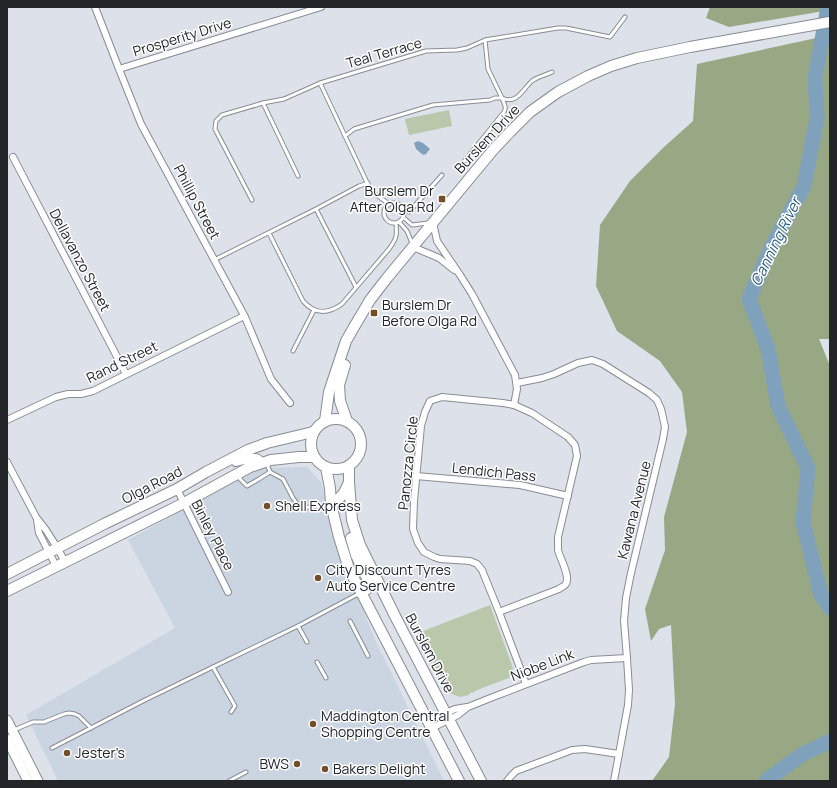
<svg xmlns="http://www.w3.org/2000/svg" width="837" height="788" font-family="Manrope,sans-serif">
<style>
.built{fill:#cbd4e1}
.green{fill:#bac7aa}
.forest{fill:#99a884}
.water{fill:#80a1bc}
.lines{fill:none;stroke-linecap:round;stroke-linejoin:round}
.river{stroke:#80a1bc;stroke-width:15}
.lane-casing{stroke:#888c93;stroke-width:5}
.street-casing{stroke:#888c93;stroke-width:8}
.secondary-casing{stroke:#888c93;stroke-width:11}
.primary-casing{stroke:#888c93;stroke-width:12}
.lane{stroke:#fff;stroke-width:3}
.street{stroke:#fff;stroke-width:6}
.secondary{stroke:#fff;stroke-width:9}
.primary{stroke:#fff;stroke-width:10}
.poi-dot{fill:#724f28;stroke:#fff;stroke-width:1.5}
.labels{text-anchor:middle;stroke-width:3;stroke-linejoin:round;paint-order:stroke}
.street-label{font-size:14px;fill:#232528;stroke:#fff}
.poi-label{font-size:14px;fill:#232528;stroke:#fff;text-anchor:start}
.water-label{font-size:15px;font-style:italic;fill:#275c82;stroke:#fff}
</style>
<rect width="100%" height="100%" fill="#dde1ea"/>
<polygon class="built" points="307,467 321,482 340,553 377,644 444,781 58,781 26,715 175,628 128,540 258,468"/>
<g class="green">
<polygon points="449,110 452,126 409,135 405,119"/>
<polygon points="490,605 513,668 509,678 477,690 472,693 472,692 469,694 469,695 460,697 449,693 418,633"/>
</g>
<g class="forest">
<polygon points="710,7 830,7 830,10 729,27 706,18"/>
<polygon points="830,35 830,339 819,339 830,366 830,781 652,781 669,757 675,704 671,625 659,629 651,641 645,609 665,550 664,517 687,432 682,392 660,361 617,331 596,286 600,225 630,181 664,147 693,121 697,64"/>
</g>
<polygon class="water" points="418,141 423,143 430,149 425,155 424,154 423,155 416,149 414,143"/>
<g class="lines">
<g class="river">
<polyline points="828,7 815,78 817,118 804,186 771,248 749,299 768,349 778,406 808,468 803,522 821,595 830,608"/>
<polyline points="766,781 801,755 830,741"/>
</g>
<defs>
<g id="lane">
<polyline points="320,83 371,191 389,204"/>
<polyline points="263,103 298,176"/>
<polyline points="345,136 354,129 433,105 490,100 495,98 502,98 488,69 485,40"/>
<path d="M462,164l42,-52c3,-5 0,-8 -2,-14 15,7 20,-8 30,-17 5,-4 14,-6 20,-9"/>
<polyline points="252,200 215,129 216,121 222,115 263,103 284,99 320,83 426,51 457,50 467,48 485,40 558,28 566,28 610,37 625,17"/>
<circle cx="394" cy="213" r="10"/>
<polyline points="316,209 356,287"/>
<polyline points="404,210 409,212 442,175"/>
<polyline points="403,217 412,225 428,223"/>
<polyline points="399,222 407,231 412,243"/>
<path d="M269,233l34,68c12,14 25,13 39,3l47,-55c8,-11 8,-13 7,-26"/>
<polyline points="214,260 316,209 359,186 368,183"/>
<polyline points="293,351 314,310"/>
<polyline points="267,464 270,472 283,479 293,498 300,508 330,505"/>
<polyline points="238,476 241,480 247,486 259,479 270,472"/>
<polyline points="350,621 368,656"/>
<polyline points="298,626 360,593"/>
<polyline points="317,662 326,678"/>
<polyline points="213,667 298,626 307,642"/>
<polyline points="14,730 33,722 44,722 64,714 69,713 75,714 79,716 91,728"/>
<polyline points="52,748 145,700 213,667 235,706 231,712"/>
<polyline points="229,781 246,772"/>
</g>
<g id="street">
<polyline points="95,7 119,69 141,124 245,317 271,379 290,403"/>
<polyline points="119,69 321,7"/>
<polyline points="13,157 126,374"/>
<polyline points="433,222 437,241 460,275 472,294 515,375 517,389 514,405"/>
<polyline points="413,247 439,258 454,270"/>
<polyline points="517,383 542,378 554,374 578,363 592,360 603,364 649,393 657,400 661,409 665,427 663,439 631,573 626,598 624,621 627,658 629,690 628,705 614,781"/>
<polyline points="7,420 56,397 68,394 81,394 93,391 244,316"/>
<polyline points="7,462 36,517 46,530 58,549 65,562"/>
<polyline points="416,476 520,485 568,496"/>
<polyline points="177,489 228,592"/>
<polyline points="37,520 39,533 56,566"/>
<path d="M499,612l60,-23c2,-2 4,-2 6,-4 7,-7 -5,-26 -7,-35 0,-4 0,-8 0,-13l19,-81 -2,-11 -7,-8 -36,-24 -18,-8 -11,-2 -61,-6 -12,4 -5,11 -4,14 -7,75 -1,28 5,14 6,9 10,5 6,2 30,2 7,3 5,6 17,42 27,72"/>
<polyline points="428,721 455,709 467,707"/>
<polyline points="432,728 458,715 468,707 488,699 584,662 591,660 627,658"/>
<polyline points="507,781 511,776 516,771 572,750 585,749 619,754"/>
</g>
<g id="secondary">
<polyline points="7,720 38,781"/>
<polyline points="7,739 28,781"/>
</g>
<g id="primary">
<polyline points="345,365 339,385 340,401 347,421"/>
<circle cx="336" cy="444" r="25"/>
<polyline points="325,421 329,392 346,341 354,327 370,300 387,278 493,150 510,132 530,112 558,92 588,76 611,66 637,58 690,47 830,22"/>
<path d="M236,461c8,-2 14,-4 22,-1l2,3"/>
<polyline points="349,466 349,482 352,520 360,545 396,618 481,781"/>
<polyline points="326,467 330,488 331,504 339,537 349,569 459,781"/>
<path d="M331,504c10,-6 13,-10 17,-20"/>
<polyline points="351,538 356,555 368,580 367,589 361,593"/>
<polyline points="7,574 106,523 177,489 206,472 248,450 267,443 313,432"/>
<polyline points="7,591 184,503 250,467 271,460 299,457 314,457"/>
</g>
</defs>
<use href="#lane" class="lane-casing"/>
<use href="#street" class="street-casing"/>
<use href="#secondary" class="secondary-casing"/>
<use href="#primary" class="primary-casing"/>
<use href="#lane" class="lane"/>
<use href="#street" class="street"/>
<use href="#secondary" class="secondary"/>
<use href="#primary" class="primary"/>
</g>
<g class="poi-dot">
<rect x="438" y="195" width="8" height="8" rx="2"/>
<rect x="370" y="309" width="8" height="8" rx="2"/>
<circle cx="267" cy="506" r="4"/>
<circle cx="318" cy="578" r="4"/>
<circle cx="313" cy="724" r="4"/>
<circle cx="67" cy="753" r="4"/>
<circle cx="297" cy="764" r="4"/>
<circle cx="325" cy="769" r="4"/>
</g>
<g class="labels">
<g class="street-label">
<text transform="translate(182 37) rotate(-17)" y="5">Prosperity Drive</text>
<text transform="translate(384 53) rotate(-16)" y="5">Teal Terrace</text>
<text transform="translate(487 139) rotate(-47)" y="5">Burslem Drive</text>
<text transform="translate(197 202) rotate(62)" y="5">Phillip Street</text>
<text transform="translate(80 260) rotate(62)" y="5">Dellavanzo Street</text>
<text transform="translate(122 362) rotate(-26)" y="5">Rand Street</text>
<text transform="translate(408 463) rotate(-84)" y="5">Panozza Circle</text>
<text transform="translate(494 472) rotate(6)" y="5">Lendich Pass</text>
<text transform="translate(152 485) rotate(-27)" y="5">Olga Road</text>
<text transform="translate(634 510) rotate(-76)" y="5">Kawana Avenue</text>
<text transform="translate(213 535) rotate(63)" y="5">Binley Place</text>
<text transform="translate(430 653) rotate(62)" y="5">Burslem Drive</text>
<text transform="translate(542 665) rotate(-21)" y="5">Niobe Link</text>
</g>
<g class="poi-label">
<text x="434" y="196" text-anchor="end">Burslem Dr<tspan x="434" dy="16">After Olga Rd</tspan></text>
<text x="382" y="310">Burslem Dr<tspan x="382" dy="16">Before Olga Rd</tspan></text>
<text x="275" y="511">Shell Express</text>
<text x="326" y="575">City Discount Tyres<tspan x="326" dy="16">Auto Service Centre</tspan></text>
<text x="321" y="721">Maddington Central<tspan x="321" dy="16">Shopping Centre</tspan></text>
<text x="75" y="758">Jester’s</text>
<text x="289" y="769" text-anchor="end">BWS</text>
<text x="333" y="774">Bakers Delight</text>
</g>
<g class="water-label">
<text transform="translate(776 242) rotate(-64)" y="5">Canning River</text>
</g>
</g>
<rect width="837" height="788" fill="none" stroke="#232528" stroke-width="16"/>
</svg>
